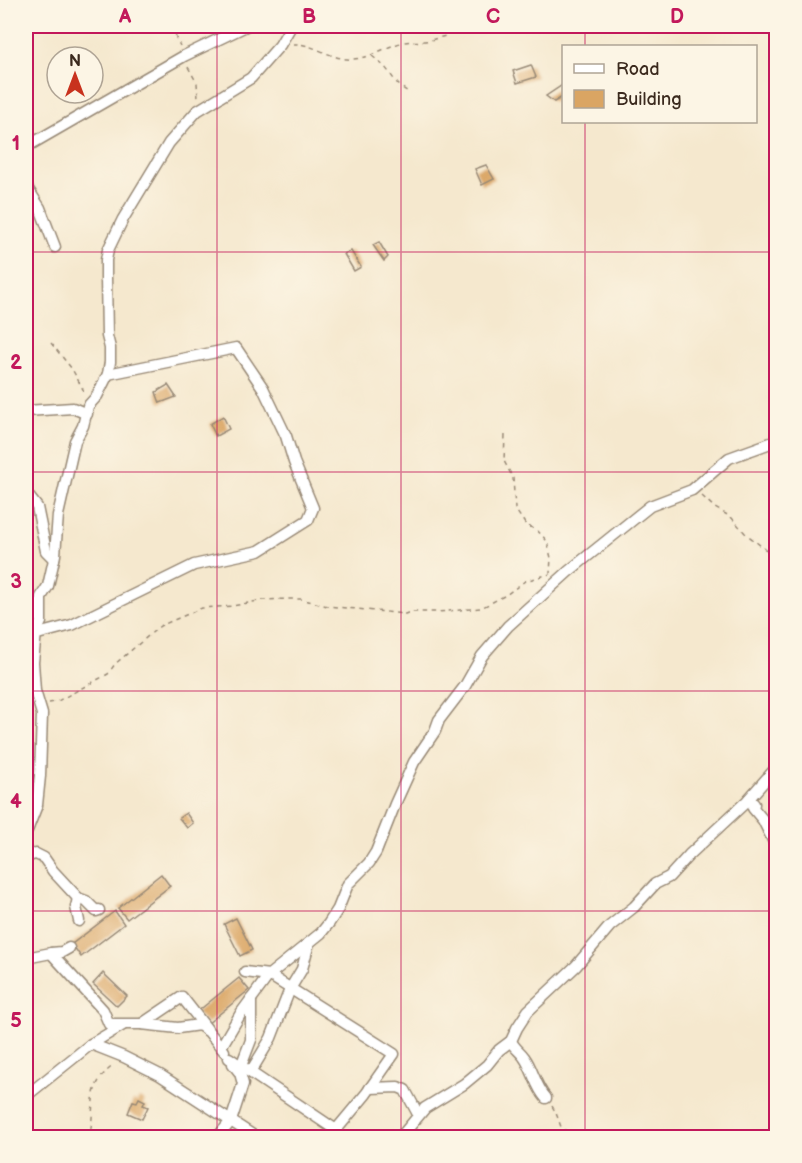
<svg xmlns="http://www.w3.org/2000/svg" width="802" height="1163" font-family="'Balsamiq Sans',sans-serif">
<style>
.building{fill:#daa563}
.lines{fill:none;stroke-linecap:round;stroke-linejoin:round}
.minor-casing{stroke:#988976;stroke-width:13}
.path{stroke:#988976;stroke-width:1.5;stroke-dasharray:4.5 4.5;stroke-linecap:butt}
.minor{stroke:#fff;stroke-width:10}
.grid{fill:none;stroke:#c2185b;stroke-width:1.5;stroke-opacity:0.55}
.neatline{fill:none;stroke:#c2185b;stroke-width:2}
.grid-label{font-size:20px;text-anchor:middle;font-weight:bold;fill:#c2185b}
</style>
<rect width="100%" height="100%" fill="#fcf5e5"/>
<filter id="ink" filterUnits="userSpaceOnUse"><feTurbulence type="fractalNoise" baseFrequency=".0167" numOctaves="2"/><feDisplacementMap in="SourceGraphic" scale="12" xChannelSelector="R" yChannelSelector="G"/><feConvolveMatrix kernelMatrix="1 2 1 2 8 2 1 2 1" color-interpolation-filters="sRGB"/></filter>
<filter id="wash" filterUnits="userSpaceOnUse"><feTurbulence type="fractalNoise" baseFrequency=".008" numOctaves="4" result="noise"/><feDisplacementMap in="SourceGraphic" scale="24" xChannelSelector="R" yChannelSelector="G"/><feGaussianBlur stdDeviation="1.35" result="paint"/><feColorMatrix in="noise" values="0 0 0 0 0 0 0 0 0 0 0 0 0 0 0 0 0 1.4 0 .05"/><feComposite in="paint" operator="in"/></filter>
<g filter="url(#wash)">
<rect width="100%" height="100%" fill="#f5e8ce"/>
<g id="blocks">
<g class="building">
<polygon points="531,65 536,77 517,83 513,71"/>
<polygon points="564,84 564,96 554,102 546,96"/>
<polygon points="486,165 494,179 482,185 475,169"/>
<polygon points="379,242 388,257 384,261 373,245"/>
<polygon points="351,251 361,267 354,271 344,254"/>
<polygon points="168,385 176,397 160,403 156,392"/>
<polygon points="223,416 229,429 216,436 210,424"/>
<polygon points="186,813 193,823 187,828 179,818"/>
<polygon points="161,874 170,886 127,919 118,908"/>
<polygon points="115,911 124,924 81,957 72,944"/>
<polygon points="236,918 252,950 240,956 224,924"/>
<polygon points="103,973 127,996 117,1006 93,984"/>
<polygon points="239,978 249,990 207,1024 197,1012"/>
<polygon points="139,1098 145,1101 143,1105 148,1107 142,1119 128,1113 133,1101 137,1102"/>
</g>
</g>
</g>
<g filter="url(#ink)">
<use href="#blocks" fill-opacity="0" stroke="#988976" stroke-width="1.5"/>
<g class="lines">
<defs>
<g id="minor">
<polyline points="26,147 184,56 246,26"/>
<polyline points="26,186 40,208 55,247"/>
<polyline points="26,411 73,408 87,414"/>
<polyline points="26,493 37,507 46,551 54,559"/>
<polyline points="26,637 72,625 194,565 259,551 308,520 313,508 294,462 286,436 263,388 236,348 108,374"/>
<polyline points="749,799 754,804 753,808 763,820 776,846"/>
<polyline points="26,833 37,805 40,776 42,714 35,691 33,662 36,632 41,622 41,597 48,586 55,555 58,515 75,441 83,426 88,406 97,396 108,374 110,362 110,348 107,336 106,277 106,260 108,250 123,219 169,143 197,111 251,78 280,45 291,26"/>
<polyline points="26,851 32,855 36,854 44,858 53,871 78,898 86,901 96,911 99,910"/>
<polyline points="78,898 76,907 79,921"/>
<polyline points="69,948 62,952 51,953 103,1010 109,1024 141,1024 178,1028 199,1025 209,1032 224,1051"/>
<polyline points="26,958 51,953"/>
<polyline points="245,972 269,975 321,933 329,923 338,909 348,884 369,863 376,852 395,804 414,762 435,731 439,720 465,686 482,656 508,626 569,571 650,506 692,490 729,458 776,441"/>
<polyline points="142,1024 182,997 207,1029"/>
<path d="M511,1041c3,7 9,10 13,16 9,12 11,29 22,41"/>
<polyline points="91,1044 124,1057 160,1075 257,1138"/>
<polyline points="221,1047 241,1013 269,975 394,1054 366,1094 336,1130 229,1058"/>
<polyline points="241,1066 251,1040 251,999"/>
<polyline points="247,1070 253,1068 271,1038 290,989 302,969 309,943"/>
<polyline points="370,1088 398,1087 405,1090 418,1114"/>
<polyline points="26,1096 91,1044 123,1025"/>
<polyline points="217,1138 231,1121 243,1084 240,1073 233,1064"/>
<polyline points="400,1138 425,1108 464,1084 487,1065 499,1050 511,1041 517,1028 528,1011 576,966 610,926 634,907 655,884 669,877 689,855 746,802 776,768"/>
</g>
</defs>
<use href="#minor" class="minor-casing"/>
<g class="path">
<polyline points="174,26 176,38 180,46"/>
<path d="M293,44c19,-1 34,13 54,15 21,2 37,-13 58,-17 6,-1 12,0 18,-1 8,0 16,-4 23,-5"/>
<path d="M372,56c4,3 8,7 12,10 9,10 12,20 25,26"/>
<polyline points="188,67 197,83 198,98"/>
<polyline points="51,343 72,369 85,393"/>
<polyline points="505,435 504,461 513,478 515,509 526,525 537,530 547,541 551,558 550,573"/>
<polyline points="702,496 715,508 731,517 745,533 776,558"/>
<polyline points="49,703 56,702 108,674 115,664 160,626 202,608 233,606 263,600 289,599 301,599 327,606 405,614 410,612 438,612 481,608 506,595 525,581 550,574"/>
<polyline points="552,1106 556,1113 561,1127 575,1138"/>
<path d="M89,1138c8,-31 -5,-51 25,-73"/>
</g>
<use href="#minor" class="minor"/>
</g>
</g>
<path class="grid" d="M217,26v1112M401,26v1112M585,26v20M585,122v1016M26,252h750M26,472h750M26,691h750M26,911h750"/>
<rect width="802" height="1163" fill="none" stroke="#fcf5e5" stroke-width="66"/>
<rect x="562" y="45" width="195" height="78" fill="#fcf5e5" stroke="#afa495" stroke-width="1.5"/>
<rect x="574" y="64" width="30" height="9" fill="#ffffff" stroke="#afa495" stroke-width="1.5"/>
<text x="616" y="75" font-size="18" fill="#3b2a1e">Road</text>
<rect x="574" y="90" width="30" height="18" fill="#daa563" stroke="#afa495" stroke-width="1.5"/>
<text x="616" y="105" font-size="18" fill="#3b2a1e">Building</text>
<g transform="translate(75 75)"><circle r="28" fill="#fcf5e5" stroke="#afa495" stroke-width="1.5"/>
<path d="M0-4.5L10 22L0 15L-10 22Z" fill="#c8321e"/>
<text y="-9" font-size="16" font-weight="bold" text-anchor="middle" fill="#3b2a1e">N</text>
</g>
<rect x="33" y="33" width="736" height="1097" class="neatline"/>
<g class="grid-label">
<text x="125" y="23">A</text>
<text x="309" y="23">B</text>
<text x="493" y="23">C</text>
<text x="677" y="23">D</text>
<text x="16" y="150">1</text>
<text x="16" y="369">2</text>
<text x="16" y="588">3</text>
<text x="16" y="808">4</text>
<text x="16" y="1027">5</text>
</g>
</svg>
